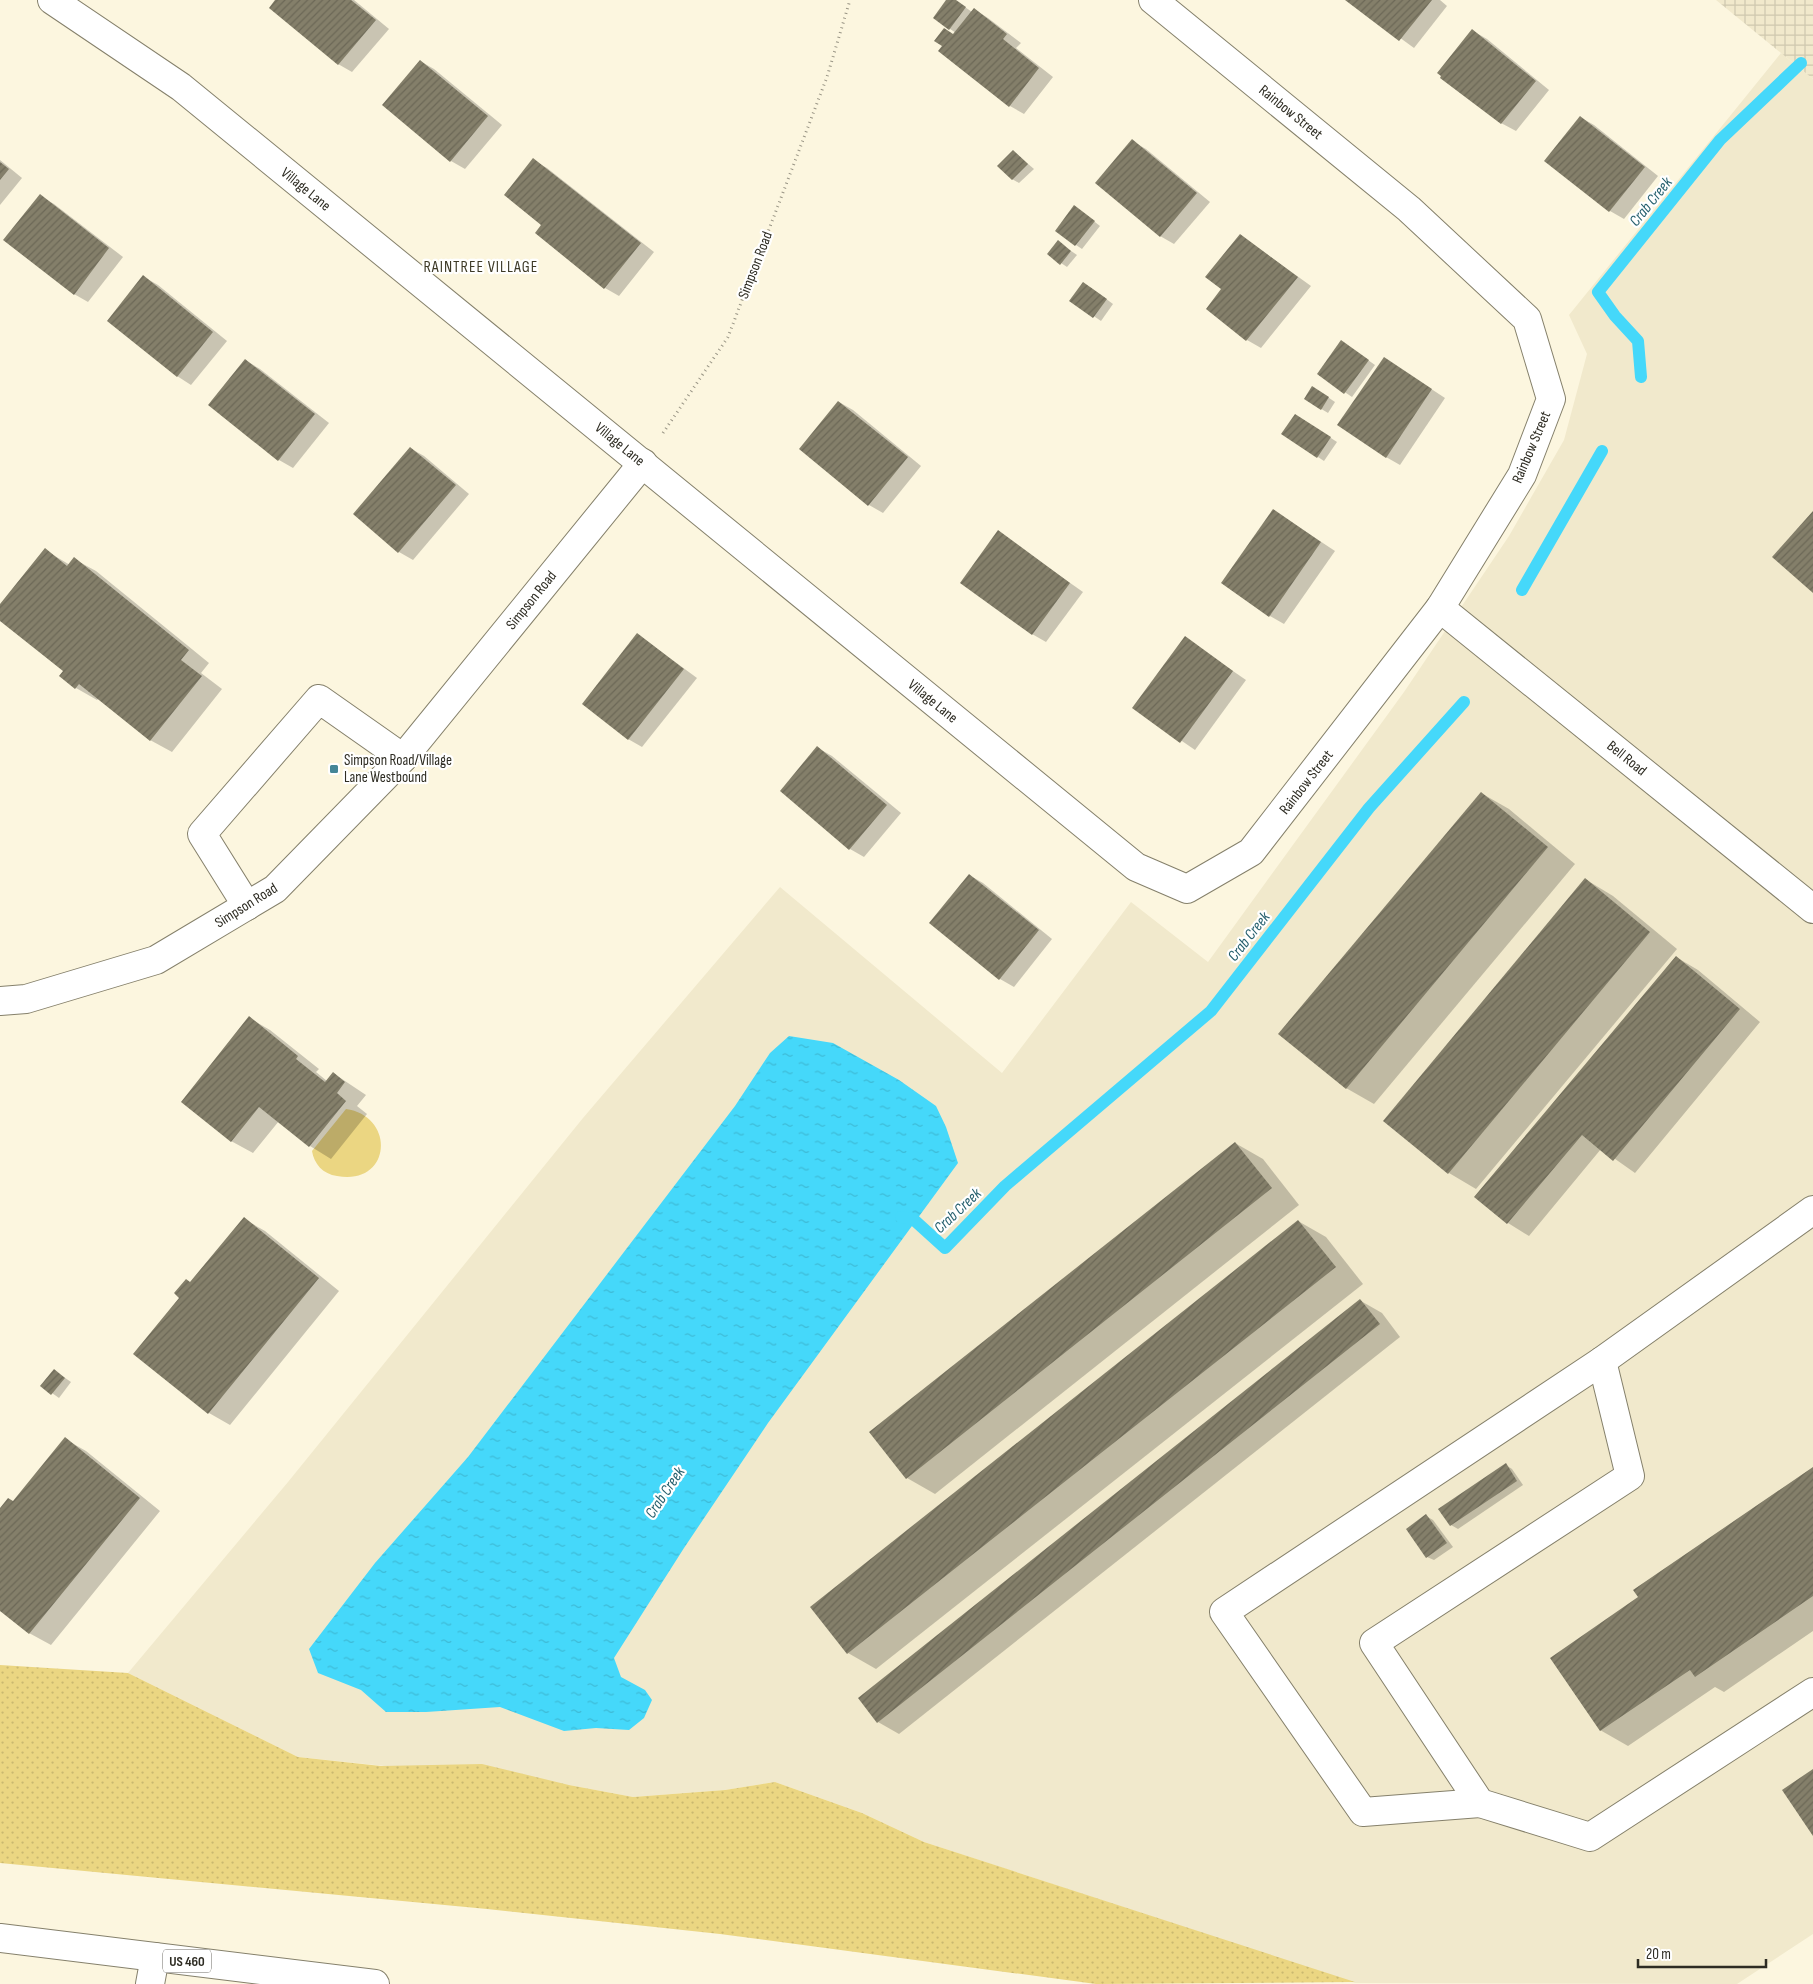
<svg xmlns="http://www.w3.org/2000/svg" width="1813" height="1984" font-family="'Sofia Sans Condensed',sans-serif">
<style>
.built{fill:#f1e9cc}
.industrial{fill:url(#industrial-grid)}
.grass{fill:url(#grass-dots)}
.green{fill:#ebd682}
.water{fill:url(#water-ripples)}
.shadow{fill:#0003}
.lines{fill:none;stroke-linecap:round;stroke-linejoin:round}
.stream{stroke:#45d8fa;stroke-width:12}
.building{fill:url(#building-hatch)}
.minor-casing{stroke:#85806b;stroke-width:30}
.highway-casing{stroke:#85806b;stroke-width:30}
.path{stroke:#999585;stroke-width:3;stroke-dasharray:1 4;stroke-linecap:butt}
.minor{stroke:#fff;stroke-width:28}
.highway{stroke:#fff;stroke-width:28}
.poi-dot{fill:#448697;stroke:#fff;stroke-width:2}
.labels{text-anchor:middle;stroke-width:4.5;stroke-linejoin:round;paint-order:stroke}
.shield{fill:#fff;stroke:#6d6b65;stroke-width:1}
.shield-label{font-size:14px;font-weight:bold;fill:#2e2c23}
.street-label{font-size:15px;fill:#2e2c23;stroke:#fff}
.poi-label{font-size:15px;fill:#2e2c23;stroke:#fff;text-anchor:start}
.water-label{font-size:16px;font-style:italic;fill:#26606e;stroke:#fff}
.neighbourhood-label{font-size:16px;letter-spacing:1px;fill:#3d3926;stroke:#fff}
</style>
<defs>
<pattern id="industrial-grid" width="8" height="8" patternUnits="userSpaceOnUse" patternTransform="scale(1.25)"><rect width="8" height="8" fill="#f1e9cc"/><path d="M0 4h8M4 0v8" fill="none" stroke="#cfc8af"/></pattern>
<pattern id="grass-dots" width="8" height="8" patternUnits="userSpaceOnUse" patternTransform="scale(1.25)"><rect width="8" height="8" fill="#ebd682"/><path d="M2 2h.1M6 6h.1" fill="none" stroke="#cab870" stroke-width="1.8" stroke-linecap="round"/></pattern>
<pattern id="water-ripples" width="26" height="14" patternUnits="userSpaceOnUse" patternTransform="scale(1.25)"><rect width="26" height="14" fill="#45d8fa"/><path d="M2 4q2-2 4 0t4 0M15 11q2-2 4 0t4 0" fill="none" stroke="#3dbad6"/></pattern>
<pattern id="building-hatch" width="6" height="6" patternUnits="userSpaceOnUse" patternTransform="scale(1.25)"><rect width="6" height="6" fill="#847f6a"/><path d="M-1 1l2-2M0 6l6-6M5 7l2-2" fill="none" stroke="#6c6857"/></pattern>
</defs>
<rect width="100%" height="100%" fill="#fcf6df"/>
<polygon class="built" points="1781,53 1813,79 1813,1934 1737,1984 1355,1983 924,1842 862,1813 775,1782 725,1790 633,1797 569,1785 298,1757 128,1673 288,1482 583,1118 780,887 1002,1073 1131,902 1208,962 1404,692 1509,536 1564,440 1587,354 1569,315"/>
<polygon class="industrial" points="1716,0 1813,0 1813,79 1781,53"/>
<polygon class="grass" points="0,1665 128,1673 298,1757 381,1766 482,1764 569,1785 633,1797 725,1790 775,1782 862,1813 924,1842 1355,1982 1096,1984 720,1934 487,1909 0,1863"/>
<path class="green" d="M346,1109c50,7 46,77 -9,67 -14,-2 -23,-12 -25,-25z"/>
<polygon class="water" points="789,1036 833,1043 899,1080 936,1106 946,1127 958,1163 768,1423 684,1548 614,1658 621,1677 645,1690 652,1700 644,1718 629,1730 596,1728 564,1731 500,1707 426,1712 386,1712 361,1690 318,1673 309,1649 375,1563 468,1457 735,1106 770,1053"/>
<g class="shadow">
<polygon points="277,0 354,0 389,29 352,72 338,64"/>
<polygon points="948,0 955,0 972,12 974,9 988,18 1021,43 1016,48 1053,77 1024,114 1010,106 954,35 956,33 934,18"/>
<polygon points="1348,0 1440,0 1447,6 1414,48"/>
<polygon points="1473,31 1487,39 1549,90 1516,131 1501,123"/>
<polygon points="420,61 434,69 502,125 465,169 451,161"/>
<polygon points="1580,117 1594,125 1658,176 1624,219 1610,211"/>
<polygon points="1132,141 1146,149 1210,202 1174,244 1160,236"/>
<polygon points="1013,151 1034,169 1019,183 1012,179"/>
<polygon points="0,160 22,178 0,205"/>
<polygon points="533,160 547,168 654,252 619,296 605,288 537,233 543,225"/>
<polygon points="40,196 54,204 123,257 88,302 74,294"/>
<polygon points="1081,211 1100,226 1082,249 1076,245"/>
<polygon points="1240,235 1311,286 1261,348 1247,340 1207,308 1222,289"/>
<polygon points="1058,242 1077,255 1067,267 1061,263"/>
<polygon points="144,277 158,285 227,341 191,385 177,376"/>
<polygon points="1090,287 1113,304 1101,321 1070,300"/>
<polygon points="1348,346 1375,365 1352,397 1318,374"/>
<polygon points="1384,358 1445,398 1400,465 1386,457"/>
<polygon points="245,360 260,369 329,423 293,468 279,460 210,404"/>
<polygon points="1319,391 1335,402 1328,413 1305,399"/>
<polygon points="839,402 853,410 921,466 883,513 869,505 801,449"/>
<polygon points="1302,419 1337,442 1324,461 1318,457"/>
<polygon points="410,448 424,456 469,494 413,560 399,552 354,514"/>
<polygon points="1273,510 1335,551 1284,624 1270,616"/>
<polygon points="998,532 1083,592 1046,642 1032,634"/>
<polygon points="45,550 70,565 74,559 96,571 209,663 201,673 222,689 172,752 150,740 99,698 97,700 76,688 64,671 0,619 0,606"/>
<polygon points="637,634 697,678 642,747 628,739"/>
<polygon points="1185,638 1246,680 1195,750 1134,708"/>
<polygon points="818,748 832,756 901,813 864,857 850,849"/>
<polygon points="1481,793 1509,809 1575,864 1374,1104 1346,1088"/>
<polygon points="969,875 983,883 1052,939 1014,987 1000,979"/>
<polygon points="1585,879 1613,896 1677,949 1476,1189 1449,1173"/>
<polygon points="1676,957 1698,970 1760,1022 1635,1173 1601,1149 1529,1236 1508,1223 1476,1197"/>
<polygon points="249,1018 270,1030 319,1069 316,1072 327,1081 333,1073 366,1095 357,1106 367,1114 331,1159 310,1146 279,1121 253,1153 231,1141"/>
<polygon points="1235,1143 1263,1159 1299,1205 935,1494 907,1478"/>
<polygon points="244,1219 265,1231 339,1291 230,1425 209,1413 191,1283"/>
<polygon points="1298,1221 1326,1237 1363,1284 876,1669 848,1653"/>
<polygon points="1361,1301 1382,1313 1400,1337 899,1734 878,1722"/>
<polygon points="61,1375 71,1382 59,1398 42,1386"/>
<polygon points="65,1439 86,1451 160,1511 51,1645 29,1633 0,1609 0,1510 14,1502"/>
<polygon points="1506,1465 1512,1469 1523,1485 1458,1529 1451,1525"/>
<polygon points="1813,1468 1813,1631 1724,1692 1715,1687 1628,1746 1600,1730 1640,1598"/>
<polygon points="1426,1516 1433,1520 1453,1547 1434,1560 1427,1557"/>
</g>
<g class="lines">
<g class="stream">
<polyline points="1641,377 1638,341 1615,316 1598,292 1720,140 1801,63"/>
<polyline points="1522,590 1602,451"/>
<polyline points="901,1217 913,1219 945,1248 1005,1186 1211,1011 1369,808 1464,702"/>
</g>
</g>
<g class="building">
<polygon points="275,0 351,0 376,20 338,65 269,8"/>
<polygon points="946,0 956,0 966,7 949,30 933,18"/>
<polygon points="1345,0 1432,0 1399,41"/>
<polygon points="974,8 1007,34 1003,39 1039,68 1009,107 938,51 942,46 934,41 944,28 953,34"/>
<polygon points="1472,29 1536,81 1501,124 1440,78 1441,76 1437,73"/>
<polygon points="420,60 488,116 450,162 382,105"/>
<polygon points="1580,116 1645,167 1609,212 1544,161"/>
<polygon points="1132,139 1197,193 1160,237 1095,183"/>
<polygon points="1013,150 1028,164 1012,180 997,166"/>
<polygon points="533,158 641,243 604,289 535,233 541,225 504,195"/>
<polygon points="0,162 9,169 0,180"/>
<polygon points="40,194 109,248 74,295 3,240"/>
<polygon points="1074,205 1095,221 1075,246 1055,231"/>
<polygon points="1240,234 1298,277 1246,341 1206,309 1221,289 1205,277"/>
<polygon points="1058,240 1071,251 1060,265 1047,254"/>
<polygon points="143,275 213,332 177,377 107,321"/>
<polygon points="1083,282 1107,299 1093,318 1069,301"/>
<polygon points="1341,340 1369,360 1344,394 1317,374"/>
<polygon points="1384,357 1432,389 1386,458 1337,425"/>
<polygon points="245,359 315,414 278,461 208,405"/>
<polygon points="1312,386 1329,397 1321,410 1304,399"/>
<polygon points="838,401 908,457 868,506 799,449"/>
<polygon points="1295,414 1331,437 1317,458 1281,434"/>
<polygon points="410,447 456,485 398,553 353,514"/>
<polygon points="1273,509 1321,542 1269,617 1221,583"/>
<polygon points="1813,511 1813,593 1772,557"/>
<polygon points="998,530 1070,583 1032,635 960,583"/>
<polygon points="45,548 67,566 74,557 189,650 181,660 202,676 150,741 79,684 75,689 59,676 63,671 0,621 0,604"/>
<polygon points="637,633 684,669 628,740 582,704"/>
<polygon points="1185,636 1233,671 1180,743 1132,708"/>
<polygon points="817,746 887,805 849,850 780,791"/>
<polygon points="1481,792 1548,847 1346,1089 1278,1034"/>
<polygon points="969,874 1039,930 999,980 929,923"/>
<polygon points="1585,878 1650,932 1448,1174 1383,1121"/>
<polygon points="1676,956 1740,1009 1613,1161 1582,1135 1507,1224 1474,1197"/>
<polygon points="249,1016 298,1056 296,1059 325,1082 333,1072 345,1082 337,1093 346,1101 309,1147 259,1107 231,1142 181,1102"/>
<polygon points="1235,1142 1272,1188 906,1479 869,1432"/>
<polygon points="244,1217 319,1278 208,1414 133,1354 179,1298 174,1293 186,1279 190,1282"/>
<polygon points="1298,1220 1336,1267 847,1654 810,1607"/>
<polygon points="1360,1299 1380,1324 877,1723 858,1698"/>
<polygon points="54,1369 65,1378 51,1395 40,1386"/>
<polygon points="65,1437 140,1498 29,1634 0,1611 0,1508 8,1498 13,1501"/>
<polygon points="1506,1463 1517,1481 1450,1526 1438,1509"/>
<polygon points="1813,1467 1813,1596 1695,1677 1690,1670 1600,1731 1550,1658 1638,1597 1633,1590"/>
<polygon points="1426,1514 1447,1543 1426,1558 1406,1529"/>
<polygon points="1813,1769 1813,1836 1782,1790"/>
</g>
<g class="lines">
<defs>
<g id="minor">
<polyline points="52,0 181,87 1136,867 1187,889 1251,852 1440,608 1522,475 1551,399 1527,319 1409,209 1153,0"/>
<polyline points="1440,608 1813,909"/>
<polyline points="247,906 202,834 319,699 403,758"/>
<polyline points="0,1001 26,999 156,960 275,889 403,758 643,463"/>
<polyline points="1813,1210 1602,1361 1630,1476 1374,1643 1480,1803 1590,1837 1813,1692"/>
<polyline points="1480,1803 1363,1812 1224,1612 1602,1361"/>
<polyline points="150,1984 155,1957"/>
</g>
<polyline id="highway" points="0,1938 375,1984"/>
</defs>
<use href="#minor" class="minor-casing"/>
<use href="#highway" class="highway-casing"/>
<polyline class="path" points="663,433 728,337 827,77 850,0"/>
<use href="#minor" class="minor"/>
<use href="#highway" class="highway"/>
</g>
<rect class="poi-dot" x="329" y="764" width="10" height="10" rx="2.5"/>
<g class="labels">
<rect class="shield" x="163" y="1949.5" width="48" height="23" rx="4"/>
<g class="shield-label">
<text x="187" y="1966">US 460</text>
</g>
<g class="street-label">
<text transform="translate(1291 112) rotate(39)" y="5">Rainbow Street</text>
<text transform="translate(306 189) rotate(39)" y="5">Village Lane</text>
<text transform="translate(755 265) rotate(-69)" y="5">Simpson Road</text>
<text transform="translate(620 444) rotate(39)" y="5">Village Lane</text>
<text transform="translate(1531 447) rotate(-67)" y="5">Rainbow Street</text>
<text transform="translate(531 600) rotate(-51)" y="5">Simpson Road</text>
<text transform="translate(933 701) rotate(39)" y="5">Village Lane</text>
<text transform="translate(1627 758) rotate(39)" y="5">Bell Road</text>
<text transform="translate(1306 782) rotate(-52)" y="5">Rainbow Street</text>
<text transform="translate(246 905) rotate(-32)" y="5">Simpson Road</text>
</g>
<g class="poi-label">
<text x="344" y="765">Simpson Road/Village<tspan x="344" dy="17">Lane Westbound</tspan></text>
</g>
<g class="water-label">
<text transform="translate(1650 201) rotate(-51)" y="6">Crab Creek</text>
<text transform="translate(1248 936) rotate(-52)" y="6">Crab Creek</text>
<text transform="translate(957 1210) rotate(-43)" y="6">Crab Creek</text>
<text transform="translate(664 1492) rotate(-56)" y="6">Crab Creek</text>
</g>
<g class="neighbourhood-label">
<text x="481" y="272">RAINTREE VILLAGE</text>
</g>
</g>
<path d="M1638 1959v8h128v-8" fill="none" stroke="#2e2c23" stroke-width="2.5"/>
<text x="1646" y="1959" font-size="15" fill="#2e2c23" stroke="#ffffff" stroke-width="4" paint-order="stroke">20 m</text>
</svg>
